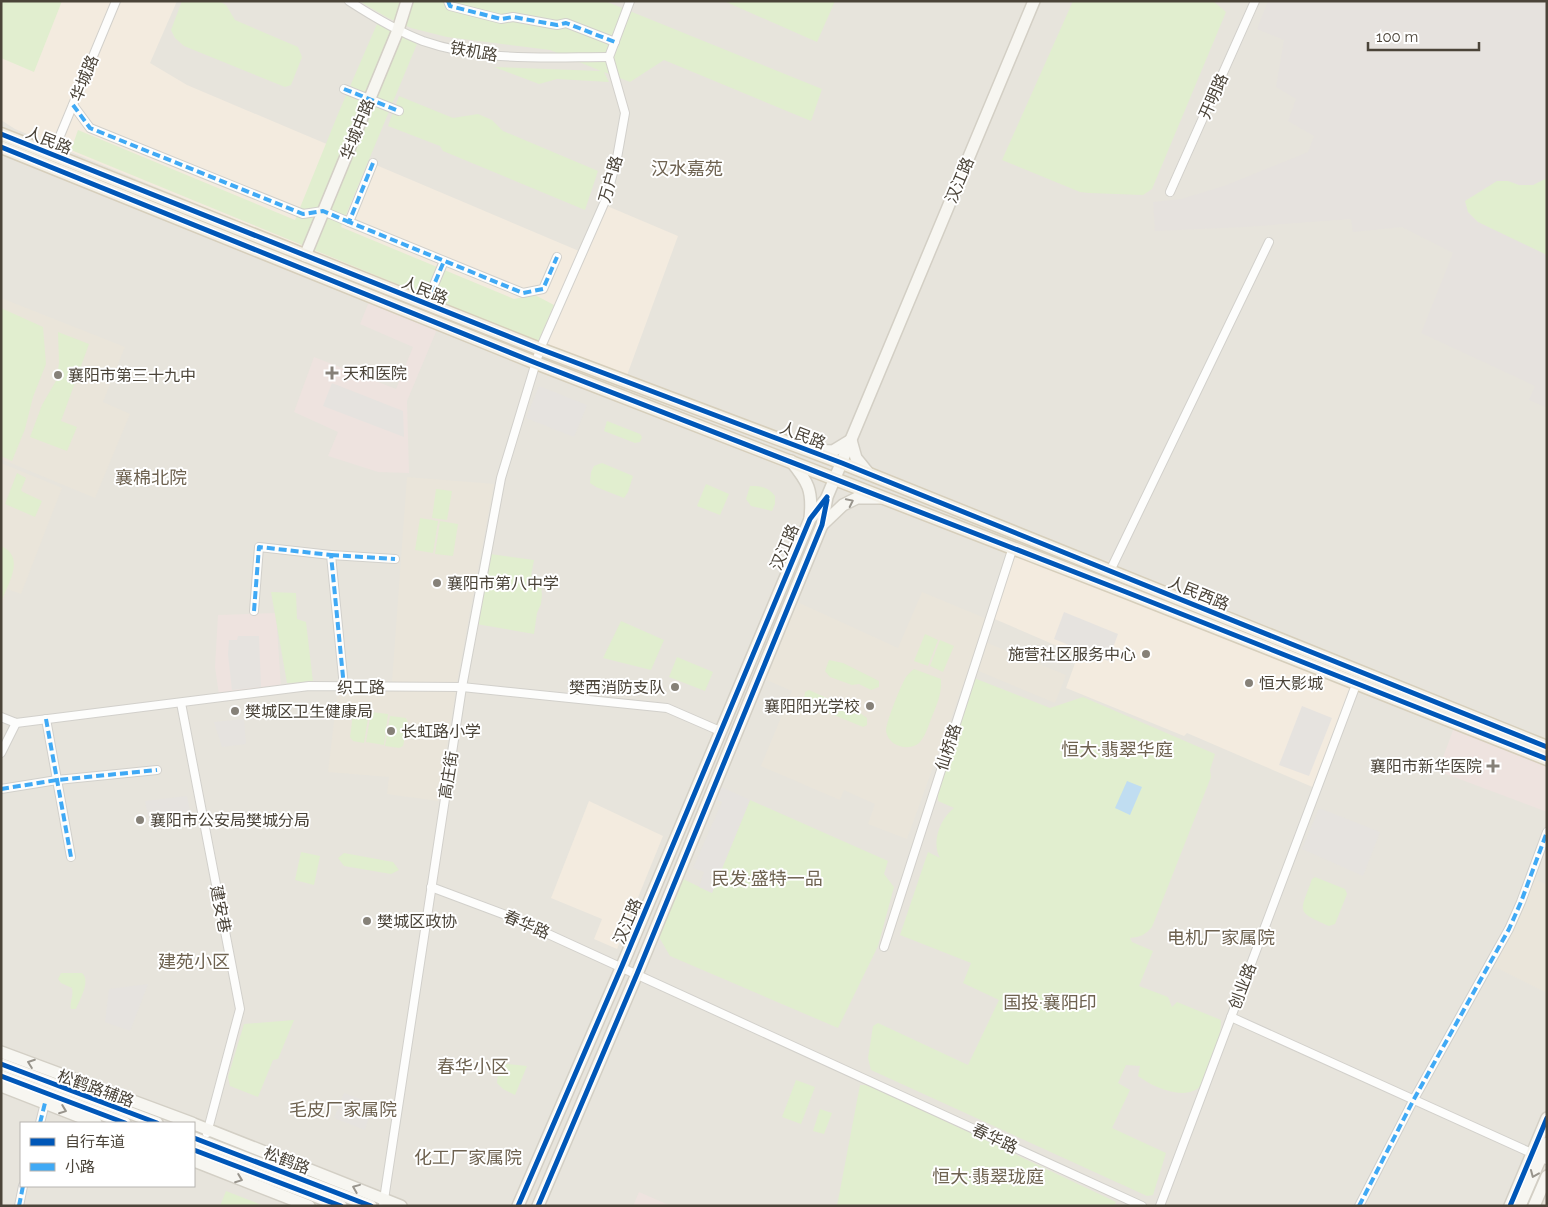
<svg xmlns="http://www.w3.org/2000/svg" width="1548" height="1207" font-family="Raleway,'Noto Sans SC',sans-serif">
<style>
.residential{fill:#e7e4dc;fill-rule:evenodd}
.commercial{fill:#f3ebdf}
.industrial{fill:#e6e2de}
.education{fill:#eae5da}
.medical{fill:#eee3df}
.green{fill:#e1eecf}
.parking{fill:#e6e3df}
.water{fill:#c0ddf1}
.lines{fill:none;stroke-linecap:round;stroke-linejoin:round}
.street-casing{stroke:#d2d0cb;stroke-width:10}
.secondary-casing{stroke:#d3cfc5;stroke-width:14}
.primary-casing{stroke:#d6cebb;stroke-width:15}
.street{stroke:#fdfdfc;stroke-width:8}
.secondary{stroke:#f7f6f1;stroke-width:11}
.primary{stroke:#f2efe6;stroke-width:12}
.quiet{stroke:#3fa9f5;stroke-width:4;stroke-dasharray:8 4;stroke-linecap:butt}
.cycleway-casing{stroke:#fff;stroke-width:8}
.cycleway{stroke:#0057b8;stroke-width:5}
.oneway{stroke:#98948c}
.poi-dot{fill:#868178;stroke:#fff;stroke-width:2}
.labels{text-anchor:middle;stroke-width:4;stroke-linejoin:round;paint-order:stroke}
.street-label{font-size:16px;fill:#4b4439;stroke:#fff}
.poi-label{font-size:16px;fill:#4b4439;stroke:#fff;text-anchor:start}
.neighbourhood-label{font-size:18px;fill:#6e6250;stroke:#fff}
</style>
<rect width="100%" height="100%" fill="#f4f2ee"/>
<path class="residential" d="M1,1h1546v1205h-1546zM21,1123h173v63h-173z"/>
<g class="commercial">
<polygon points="1,1 177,1 150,63 187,85 579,251 600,203 678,236 626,378 539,345 15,129 1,120"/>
<polygon points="1013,547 1357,682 1317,789 1187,733 1184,736 1066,688 1078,655 990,617"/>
<polygon points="589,801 663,836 617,949 594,939 602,919 551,898"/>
</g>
<polygon class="industrial" points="1268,1 1547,1 1547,408 1529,400 1535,386 1421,333 1453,253 1402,227 1353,232 1351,219 1244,227 1155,231 1153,202 1181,199 1224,186 1308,152 1314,136 1288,121 1296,99 1276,87 1284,40 1257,29"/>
<g class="education">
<polygon points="1,298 125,347 103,402 130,414 95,498 1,459"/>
<polygon points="1,463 62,488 21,594 7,589 1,606"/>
<polygon points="407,477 494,484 457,682 392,682"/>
<polygon points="922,592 987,619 907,839 868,824 875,804 844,790 840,800 761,766 792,691 762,678 795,601 898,648"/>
<polygon points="985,642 1066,675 1055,703 974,669"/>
<polygon points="338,689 456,690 438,801 387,794 389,777 328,772"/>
<polygon points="1530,877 1547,885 1547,993 1491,965"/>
</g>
<g class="medical">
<polygon points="370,299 438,327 407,401 409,473 378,472 328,456 338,432 294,412 314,357 396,389 413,347 360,324"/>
<polygon points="276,613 281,688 219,695 215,667 218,615"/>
<polygon points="1455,725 1547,762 1547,812 1438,771"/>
<polygon points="639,1192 671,1206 633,1206"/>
</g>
<g class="green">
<polygon points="1,1 62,1 34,72 1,58"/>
<polygon points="182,1 219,1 226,5 235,20 298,47 302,57 291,85 285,87 184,46 175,38 171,30"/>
<polygon points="359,1 605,1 822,89 811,121 664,60 630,82 604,72 609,82 557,79 539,84 494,67 601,71 550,50 447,37 411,28 388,18"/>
<polygon points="724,1 835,1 817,42"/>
<polygon points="1073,1 1213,1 1226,12 1152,189 1143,195 1089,193 1080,192 1002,160"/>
<polygon points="377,24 417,44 341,227 514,299 535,295 554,305 538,342 71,150 78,130 295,220 338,114"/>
<polygon points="399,96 453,118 478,114 492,120 503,131 598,171 585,210 443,151 440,146 388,126"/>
<polygon points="1547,178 1547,255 1478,222 1468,212 1465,201 1497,181 1508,181 1519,185 1533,185"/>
<polygon points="1,308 43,327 46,364 33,397 25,429 12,461 1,456"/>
<polygon points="58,332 89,344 61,421 77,427 67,451 30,437 42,405 57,379 59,362"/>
<polygon points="607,421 640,434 642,437 640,442 635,443 604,431"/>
<polygon points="602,463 633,476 628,492 624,498 596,487 590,483 591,472 594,466"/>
<polygon points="17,473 26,478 21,490 23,492 42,501 35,517 5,504"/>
<polygon points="706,484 729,494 720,515 697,506"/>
<path d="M750,486c11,0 18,1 25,10v8l-3,7 -21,-5 -5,-7z"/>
<polygon points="436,489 452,491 447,520 432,518"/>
<polygon points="420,518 438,521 433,553 415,550"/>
<polygon points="440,521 458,524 453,556 435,554"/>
<path d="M1,546c25,11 7,38 0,56z"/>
<polygon points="490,554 534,560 531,576 540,578 542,595 541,604 537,613 534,634 476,624"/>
<polygon points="271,592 296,593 297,619 306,622 313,682 287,683"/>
<polygon points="621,621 664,640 651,670 603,658"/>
<polygon points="925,634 938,640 928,666 914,661"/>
<polygon points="940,640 954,646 943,672 930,666"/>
<polygon points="677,657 713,672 705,691 669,677"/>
<polygon points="829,660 843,663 879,681 879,687 871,690 859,684 852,685 830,677 825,671"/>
<path d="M914,669l27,10c1,16 -5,27 -10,40 -3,8 -6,18 -12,24 -11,9 -31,3 -33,-12 0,-9 15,-46 20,-54 2,-3 5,-5 8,-8z"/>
<path d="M974,678l76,30 33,-11 132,57 -5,16 1,7 -59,150c-7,8 -12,10 -22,11l2,4 21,9 -14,35 29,11 4,10 5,-5 44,18c0,14 -4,25 -9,38 -2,7 -4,16 -7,22 -13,25 -51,8 -67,-4l2,-10 -14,-1 -8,18 12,7 -18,38 54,25 -13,42 -6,1 -276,-126 -3,-12 5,-32 5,-3 90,42 31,-65 -36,-17 8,-20 -71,-28 28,-83 12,6c-9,-16 0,-39 14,-50l-16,-7v-10z"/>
<polygon points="809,690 860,713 867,718 867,725 863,727 812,706 804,698 805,692"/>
<polygon points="357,710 369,712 364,743 353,741 350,737 353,714"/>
<polygon points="371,712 388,714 384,745 366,742"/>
<polygon points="390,716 406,718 408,723 403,746 399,748 385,746"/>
<polygon points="750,800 888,861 884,874 894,887 878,946 838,1028 670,956 655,930 677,876 712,893"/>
<polygon points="301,852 320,856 314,885 295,880"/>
<polygon points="344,853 393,862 399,870 391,874 344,866 338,858"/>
<path d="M1315,877l30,12 2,5 -12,30 -6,2c-34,-15 -29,-13 -17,-47z"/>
<path d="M61,973h21c9,8 -2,26 -6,36h-5c-2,-7 3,-12 1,-21l-11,-5 -3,-4z"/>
<polygon points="294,1020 278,1059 273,1060 258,1097 230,1086 228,1077 244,1024"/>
<polygon points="499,1063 527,1066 515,1095 503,1089 497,1083"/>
<polygon points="796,1080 815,1087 801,1124 782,1117"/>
<polygon points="860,1085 869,1085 1116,1202 1114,1206 837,1206"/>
<polygon points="820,1109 832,1113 824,1134 813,1131"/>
<polygon points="226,1191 264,1206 220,1206"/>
</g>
<g class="parking">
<polygon points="332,383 403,411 404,437 323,406"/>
<polygon points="539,386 587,405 574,437 526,418"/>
<polygon points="1064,612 1118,634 1108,661 1054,639"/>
<polygon points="238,636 259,636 261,687 232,690 228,654 229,640 237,640"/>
<polygon points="1302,706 1332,718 1309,776 1279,765"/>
<polygon points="244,719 246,744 222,747 214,722"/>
<polygon points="715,784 750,800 712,893 699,887 704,872 693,868 722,802 710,797"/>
<polygon points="187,796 192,821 151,829 145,801"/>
<polygon points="1319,808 1380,832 1363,876 1302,849"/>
<polygon points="148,984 130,1031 105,1022 109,989"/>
<polygon points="344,1093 373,1104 365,1130 334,1118"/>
</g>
<polygon class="water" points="1127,781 1142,787 1130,815 1115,808"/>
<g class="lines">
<defs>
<g id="street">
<path d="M349,1c23,15 48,30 74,40 60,21 124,16 186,16"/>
<polyline points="448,1 450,6 501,19 513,17 557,25 566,23 615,42"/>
<polyline points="344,89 399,111"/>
<polyline points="73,105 90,128 303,214 323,211 349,222"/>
<polyline points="52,155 116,1"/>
<polyline points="373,163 349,222 523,293 543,289 557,257"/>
<polyline points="1170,192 1255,1"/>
<polyline points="426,304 444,261"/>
<polyline points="331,555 395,559"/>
<polyline points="1110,571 1269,242"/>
<polyline points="254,611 259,547 331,555 344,687"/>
<polyline points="181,703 240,1009 207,1133"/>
<polyline points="1,717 16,723 309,686 462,687 667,708 720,731"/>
<polyline points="46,719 71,857"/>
<polyline points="1,753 16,723"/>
<polyline points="1,789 57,780 157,770"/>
<polyline points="431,887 511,917 1142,1206"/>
<polyline points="884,947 1013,547"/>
<polyline points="1231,1017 1547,1160"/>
<polyline points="40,1123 45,1103"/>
<polyline points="19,1206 23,1186"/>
<polyline points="383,1206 462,687 501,478 540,349 606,199 617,158 625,113 609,57 630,1"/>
<polyline points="1160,1206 1357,682"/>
<polyline points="1359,1206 1414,1099 1509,929 1521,902 1547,832"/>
</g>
<g id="secondary">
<polyline points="305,256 398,30 407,1"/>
<polyline points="812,450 833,451 851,440 856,458 869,474"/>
<path d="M791,461c17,21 22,29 19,57"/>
<polyline points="822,525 843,505 857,498 880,498"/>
<polyline points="1,1052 192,1123"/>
<polyline points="1,1064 157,1123"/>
<polyline points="1,1076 125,1123"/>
<polyline points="1,1086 96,1123"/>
<polyline points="194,1124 401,1206"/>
<polyline points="194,1138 371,1206"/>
<polyline points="194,1150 341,1206"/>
<polyline points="194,1161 309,1206"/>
<polyline points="518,1206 622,966 810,519 826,499"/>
<polyline points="538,1206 637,974 822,525 827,497 1034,1"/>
<polyline points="1510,1206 1547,1118"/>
<polyline points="1520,1206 1547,1143"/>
<polyline points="1534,1206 1547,1176"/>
</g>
<g id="primary">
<polyline points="1,134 540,349 842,463 1547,747"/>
<polyline points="1,147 536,363 1126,592 1547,759"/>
</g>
</defs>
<use href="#street" class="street-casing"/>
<use href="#secondary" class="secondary-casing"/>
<use href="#primary" class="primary-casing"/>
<use href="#street" class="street"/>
<use href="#secondary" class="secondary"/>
<use href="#primary" class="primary"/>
<g class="quiet">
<polyline points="448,1 450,6 501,19 513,17 557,25 566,23 615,42"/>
<polyline points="344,89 399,111"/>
<polyline points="73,105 90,128 303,214 323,211 349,222"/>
<polyline points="373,163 349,222 523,293 543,289 557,257"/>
<polyline points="426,304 444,261"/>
<polyline points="331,555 395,559"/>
<polyline points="254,611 259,547 331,555 344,687"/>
<polyline points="46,719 71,857"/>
<polyline points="1,789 57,780 157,770"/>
<polyline points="40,1123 45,1103"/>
<polyline points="19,1206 23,1186"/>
<polyline points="1359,1206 1414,1099 1509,929 1521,902 1547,832"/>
</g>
<defs>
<g id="cycleway">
<polyline points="1,134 540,349 842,463 1547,747"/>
<polyline points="1,147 536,363 1126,592 1547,759"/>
<polyline points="1,1064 157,1123"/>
<polyline points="1,1076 125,1123"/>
<polyline points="194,1138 371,1206"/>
<polyline points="194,1150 341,1206"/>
<polyline points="518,1206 622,966 810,519 827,497"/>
<polyline points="538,1206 637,974 822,525 827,500"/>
<polyline points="1510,1206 1547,1118"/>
</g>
</defs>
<use href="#cycleway" class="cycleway-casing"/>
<use href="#cycleway" class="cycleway"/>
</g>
<defs><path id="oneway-chevron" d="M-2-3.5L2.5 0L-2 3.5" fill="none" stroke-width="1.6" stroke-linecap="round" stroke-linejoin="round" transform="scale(1.25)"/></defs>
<g class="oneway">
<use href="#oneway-chevron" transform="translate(850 502) rotate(-26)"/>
<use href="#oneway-chevron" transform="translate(31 1063) rotate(-160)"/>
<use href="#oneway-chevron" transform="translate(63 1110) rotate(21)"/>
<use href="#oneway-chevron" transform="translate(1534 1174) rotate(113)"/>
<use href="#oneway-chevron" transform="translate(239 1179) rotate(21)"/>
<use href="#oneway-chevron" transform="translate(356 1188) rotate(-158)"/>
</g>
<g class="poi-dot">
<path d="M329.5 365.5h5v5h5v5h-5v5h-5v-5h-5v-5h5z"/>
<circle cx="58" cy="375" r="5"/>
<circle cx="437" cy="583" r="5"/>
<circle cx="1146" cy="654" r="5"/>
<circle cx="1249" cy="683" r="5"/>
<circle cx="675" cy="687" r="5"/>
<circle cx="870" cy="706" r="5"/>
<circle cx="235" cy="711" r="5"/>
<circle cx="391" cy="731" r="5"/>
<path d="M1490.5 758.5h5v5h5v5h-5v5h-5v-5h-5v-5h5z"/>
<circle cx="140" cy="820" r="5"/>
<circle cx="367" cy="921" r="5"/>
</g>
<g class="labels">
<g class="street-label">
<text transform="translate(474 51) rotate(10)" y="6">铁机路</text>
<text transform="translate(84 78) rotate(-68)" y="6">华城路</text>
<text transform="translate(1213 96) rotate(-66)" y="6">开明路</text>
<text transform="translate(357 129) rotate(-68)" y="6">华城中路</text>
<text transform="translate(49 140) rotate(22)" y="6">人民路</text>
<text transform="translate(610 179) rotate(-74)" y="6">万户路</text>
<text transform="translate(959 180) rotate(-67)" y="6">汉江路</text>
<text transform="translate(425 290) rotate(22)" y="6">人民路</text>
<text transform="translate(803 435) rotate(21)" y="6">人民路</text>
<text transform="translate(784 547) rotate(-67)" y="6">汉江路</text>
<text transform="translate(1199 593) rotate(22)" y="6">人民西路</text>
<text x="361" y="693">织工路</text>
<text transform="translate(948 747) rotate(-72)" y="6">仙桥路</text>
<text transform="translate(448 775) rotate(-81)" y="6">高庄街</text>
<text transform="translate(221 909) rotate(79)" y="6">建安巷</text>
<text transform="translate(627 921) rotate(-67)" y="6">汉江路</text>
<text transform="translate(527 924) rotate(23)" y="6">春华路</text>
<text transform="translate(1242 986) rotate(-69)" y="6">创业路</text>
<text transform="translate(96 1088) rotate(20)" y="6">松鹤路辅路</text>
<text transform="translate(995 1138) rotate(25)" y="6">春华路</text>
<text transform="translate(287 1160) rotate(21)" y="6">松鹤路</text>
</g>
<g class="poi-label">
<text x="343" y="379">天和医院</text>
<text x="68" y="381">襄阳市第三十九中</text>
<text x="447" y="589">襄阳市第八中学</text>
<text x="1136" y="660" text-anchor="end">施营社区服务中心</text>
<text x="1259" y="689">恒大影城</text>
<text x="665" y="693" text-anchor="end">樊西消防支队</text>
<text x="860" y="712" text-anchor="end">襄阳阳光学校</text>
<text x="245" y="717">樊城区卫生健康局</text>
<text x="401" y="737">长虹路小学</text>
<text x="1482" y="772" text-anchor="end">襄阳市新华医院</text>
<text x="150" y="826">襄阳市公安局樊城分局</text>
<text x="377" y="927">樊城区政协</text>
</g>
<g class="neighbourhood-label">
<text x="687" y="175">汉水嘉苑</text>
<text x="151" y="484">襄棉北院</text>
<text x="1117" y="756">恒大·翡翠华庭</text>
<text x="767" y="885">民发·盛特一品</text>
<text x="1221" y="944">电机厂家属院</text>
<text x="194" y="968">建苑小区</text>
<text x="1050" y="1009">国投·襄阳印</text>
<text x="473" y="1073">春华小区</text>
<text x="343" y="1116">毛皮厂家属院</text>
<text x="468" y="1164">化工厂家属院</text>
<text x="988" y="1183">恒大·翡翠珑庭</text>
</g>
</g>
<rect width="1548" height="1207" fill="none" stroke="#4b4439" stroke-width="5"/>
<rect x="20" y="1122" width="175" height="65" fill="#ffffff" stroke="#b7b4b0"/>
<rect x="30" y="1138" width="25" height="8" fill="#0057b8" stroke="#b7b4b0"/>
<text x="65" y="1147" font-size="15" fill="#4b4439">自行车道</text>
<rect x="30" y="1163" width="25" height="8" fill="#3fa9f5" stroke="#b7b4b0"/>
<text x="65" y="1172" font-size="15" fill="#4b4439">小路</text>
<path d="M1368 42v8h111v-8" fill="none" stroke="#4b4439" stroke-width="2.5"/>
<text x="1376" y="42" font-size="15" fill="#4b4439" stroke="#ffffff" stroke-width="4" paint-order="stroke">100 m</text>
</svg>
